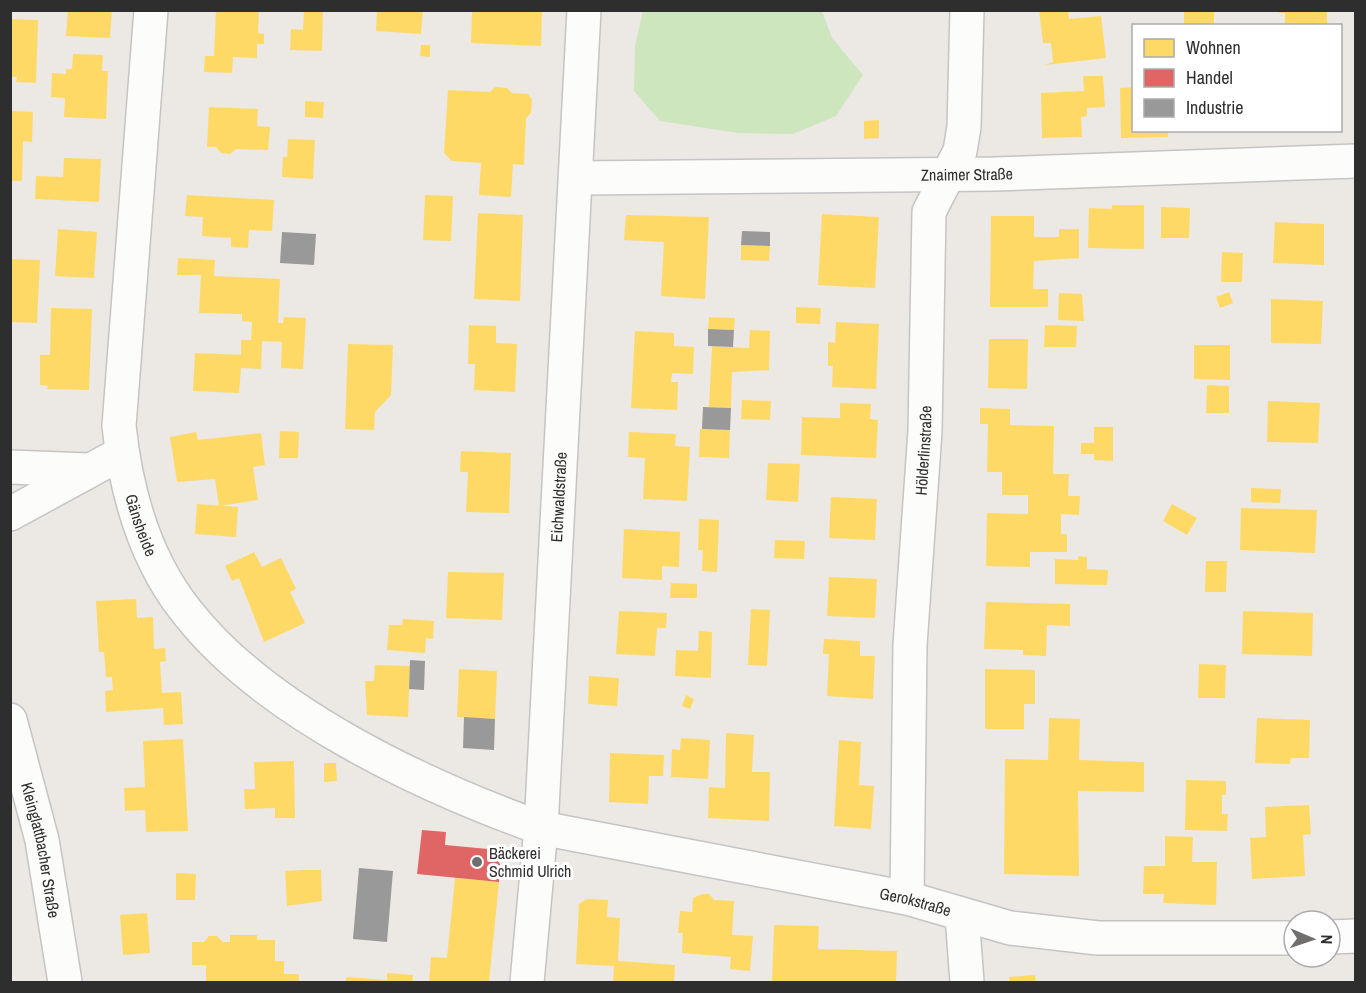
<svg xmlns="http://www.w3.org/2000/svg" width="1366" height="993" font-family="'Archivo Narrow',sans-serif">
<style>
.green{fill:#cee6be}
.homes{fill:#ffd966}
.shops{fill:#e06666}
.industry{fill:#999}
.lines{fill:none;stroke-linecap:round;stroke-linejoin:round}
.minor-casing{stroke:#c5c4c5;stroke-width:36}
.minor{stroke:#fcfcfb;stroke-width:33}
.poi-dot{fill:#706f6e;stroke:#fff;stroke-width:2}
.labels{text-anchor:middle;stroke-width:6;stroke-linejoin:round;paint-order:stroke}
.street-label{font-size:16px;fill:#2e2e2e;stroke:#fff}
.poi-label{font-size:16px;fill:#2e2e2e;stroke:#fff;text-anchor:start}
</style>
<rect width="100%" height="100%" fill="#ece8e4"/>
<polygon class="green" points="643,11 822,11 832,38 863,75 836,116 793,134 738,133 660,121 634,91 635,46"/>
<g class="homes">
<polygon points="68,10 112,10 110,38 66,36"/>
<polygon points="216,10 259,10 258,33 264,34 264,44 257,44 257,58 233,57 232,73 204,72 205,56 214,56"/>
<polygon points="304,10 323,10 322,51 290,50 291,29 303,30"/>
<polygon points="377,10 423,10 421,34 376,31"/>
<polygon points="472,10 542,10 541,46 471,43"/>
<polygon points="1039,10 1068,10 1069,19 1101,16 1106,58 1045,65 1053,62 1051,43 1043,43"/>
<rect x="1184" y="10" width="30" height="16"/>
<polygon points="1279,11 1327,12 1327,26 1285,26 1285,13 1279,13"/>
<polygon points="10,19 38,20 36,83 16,82 17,77 10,77"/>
<polygon points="421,45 430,45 430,57 420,56"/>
<polygon points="73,54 103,55 102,71 108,71 106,119 64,117 65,98 51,97 52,73 66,74 66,69 72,69"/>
<polygon points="1083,76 1103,76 1105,107 1087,108 1087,116 1081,117 1082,137 1042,138 1041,93 1084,91"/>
<polygon points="495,87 507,88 512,93 528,94 532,99 531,113 526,118 524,165 513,164 511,197 479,195 481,163 452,161 444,153 448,90 490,92"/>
<polygon points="1134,87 1134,130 1168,130 1168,137 1121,138 1120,88"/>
<polygon points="305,101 324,102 323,118 305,117"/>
<polygon points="209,107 258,109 257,126 270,127 268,150 236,149 230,154 221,153 216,147 207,147"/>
<polygon points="10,111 33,112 32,142 23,141 22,181 10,181"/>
<polygon points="879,120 879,138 864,139 864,121"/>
<polygon points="288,139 315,140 313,179 282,177 283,157 287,157"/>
<polygon points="64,158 101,159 99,202 35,199 36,176 63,177"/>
<polygon points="187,195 274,200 272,231 249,230 248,248 231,247 231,238 202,236 203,217 185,216"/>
<polygon points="425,195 453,196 451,241 423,240"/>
<polygon points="1112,205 1144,205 1144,249 1088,248 1089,208 1112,209"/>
<polygon points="1161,207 1190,208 1189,238 1161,238"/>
<polygon points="478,213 523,215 520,301 474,299"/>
<polygon points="822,214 879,217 875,288 818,285"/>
<polygon points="626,215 709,217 705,299 661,296 664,242 624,240"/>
<polygon points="991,216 1034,216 1034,237 1059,237 1059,229 1079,229 1079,258 1034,261 1033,289 1048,289 1048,307 990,307"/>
<polygon points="1275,222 1324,224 1324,265 1273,263"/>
<polygon points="58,229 97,232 94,278 55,276"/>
<polygon points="741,245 770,246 769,261 741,260"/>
<polygon points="1222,252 1243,253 1242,282 1221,282"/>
<polygon points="178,258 215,260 214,276 280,279 278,323 283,323 284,317 306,318 303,369 281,368 282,342 262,341 261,369 241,368 239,393 193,391 195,353 241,355 241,340 251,340 252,322 242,321 242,314 199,313 201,275 177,275"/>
<polygon points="10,259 40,260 37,323 10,322"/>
<polygon points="1229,292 1233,303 1220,308 1216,297"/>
<polygon points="1059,293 1082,294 1084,321 1058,320"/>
<polygon points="1271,299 1323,301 1321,344 1271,343"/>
<polygon points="796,307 821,308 820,324 796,323"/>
<polygon points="51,308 92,309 89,390 47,389 48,386 40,385 40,355 50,355"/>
<polygon points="709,317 735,318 734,330 708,329"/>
<polygon points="836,322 879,324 876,389 832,387 833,366 828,366 828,342 835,343"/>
<polygon points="469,325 496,326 496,343 517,344 515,392 474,390 475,364 468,364"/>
<polygon points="1045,325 1077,326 1076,347 1044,347"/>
<polygon points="750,330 770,331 769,370 732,372 731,408 709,407 712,346 749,348"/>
<polygon points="635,331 674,333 674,346 694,347 693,374 672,373 671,382 678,382 677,410 631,408"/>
<polygon points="989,339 1028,339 1027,389 988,388"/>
<polygon points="348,344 393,345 391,395 375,412 374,430 345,429"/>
<polygon points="1194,345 1230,345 1230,380 1194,379"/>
<polygon points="1207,385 1229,386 1229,413 1206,413"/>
<polygon points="742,400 771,401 770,420 741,419"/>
<polygon points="1268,401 1320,403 1318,443 1267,442"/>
<polygon points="840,403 871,404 870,419 878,420 876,458 801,455 802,417 840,418"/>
<polygon points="980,408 1010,409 1010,425 1054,426 1053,474 1069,474 1068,496 1080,496 1079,515 1061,514 1061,534 1067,534 1067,552 1030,552 1030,567 986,566 987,513 1028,514 1028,495 1002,495 1002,472 987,472 988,424 980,424"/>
<polygon points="1094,427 1113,427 1113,461 1094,460 1094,454 1081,454 1081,443 1094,443"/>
<polygon points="700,429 730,430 729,458 699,457"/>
<polygon points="280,431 299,432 298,458 279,458"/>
<polygon points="196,432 198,440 261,433 265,465 253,467 258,500 219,506 215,479 177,482 170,437"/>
<polygon points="629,432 676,434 675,446 690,447 687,501 643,499 645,458 628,457"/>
<polygon points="461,451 511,453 509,513 466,512 468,472 460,472"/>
<polygon points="768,463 800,464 798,502 766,500"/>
<polygon points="1251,488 1281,489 1280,503 1251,502"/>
<polygon points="831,497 877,499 875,540 829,538"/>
<polygon points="197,504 238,507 236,537 195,534"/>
<polygon points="1172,504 1197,518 1187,535 1163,521"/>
<polygon points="1241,508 1317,510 1315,553 1240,550"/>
<polygon points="699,519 719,520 717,572 702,571 703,550 698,550"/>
<polygon points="624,529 680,532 679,567 662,566 662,580 622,578"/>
<polygon points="775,540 805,541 804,559 774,558"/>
<polygon points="254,552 262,567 281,558 296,589 290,592 305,623 264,642 239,578 232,581 225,566"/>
<polygon points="1078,556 1087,557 1087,569 1108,570 1107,585 1055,584 1055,559 1078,560"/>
<polygon points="1206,561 1227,561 1226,592 1205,592"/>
<polygon points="448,572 504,573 502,620 446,618"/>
<polygon points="829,577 877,579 875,618 827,616"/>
<polygon points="671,583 697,584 697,598 670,598"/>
<polygon points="136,599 137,618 153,617 154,649 165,648 166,661 160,662 162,693 181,692 183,724 164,725 163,708 106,712 105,691 113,690 112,677 106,677 104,652 99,652 96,601"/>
<polygon points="986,602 1070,604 1070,626 1047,625 1046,656 1023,655 1023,650 984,649"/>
<polygon points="751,609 770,610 767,666 748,665"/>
<polygon points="619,611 667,613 666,628 657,628 655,656 616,654"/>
<polygon points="1243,611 1313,613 1312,656 1242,654"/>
<polygon points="403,619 434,621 433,639 426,638 425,653 387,650 389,625 402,625"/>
<polygon points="699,631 712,632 711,678 675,676 676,650 698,651"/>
<polygon points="824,639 860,641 860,656 875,656 873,699 827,696 829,654 823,654"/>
<polygon points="1199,664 1226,665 1225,698 1198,698"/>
<polygon points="375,665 410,666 408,717 367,715 365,681 374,681"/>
<polygon points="459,669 497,671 495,719 457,717"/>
<polygon points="985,669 1035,670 1035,704 1024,704 1024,729 985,729"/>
<polygon points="589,676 619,678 617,706 588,704"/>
<polygon points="686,695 694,699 690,709 682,706"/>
<polygon points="1049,718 1080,719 1079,760 1144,762 1144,792 1078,791 1079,876 1004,874 1005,759 1048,760"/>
<polygon points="1257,718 1310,720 1309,758 1291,758 1290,764 1255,763"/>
<polygon points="726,733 754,735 752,772 770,772 769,821 708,818 709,787 725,788"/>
<polygon points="681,738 710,740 708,779 671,777 672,749 680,750"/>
<polygon points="183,739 188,831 146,832 145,810 125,811 124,788 145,787 143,741"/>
<polygon points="839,740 861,742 859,785 874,786 871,829 834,826"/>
<polygon points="610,753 664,755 663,776 649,776 648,804 609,802"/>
<polygon points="294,761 295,818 275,818 275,808 245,809 244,789 255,789 254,762"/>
<polygon points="324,763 336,763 337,781 324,782"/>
<polygon points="1186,780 1226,781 1226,795 1222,795 1222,814 1228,814 1227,831 1185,830"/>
<polygon points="1309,805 1311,834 1303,835 1305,876 1252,879 1250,838 1266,837 1265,807"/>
<polygon points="1165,836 1193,837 1192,862 1217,862 1216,905 1163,903 1164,894 1143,894 1144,866 1165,866"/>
<polygon points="302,870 321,870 322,901 287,906 285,871"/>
<polygon points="176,873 196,874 195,900 176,900"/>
<polygon points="455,878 499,882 489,982 429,982 431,957 447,958"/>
<polygon points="702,894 709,894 714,900 734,901 732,935 753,936 750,971 730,969 731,957 682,953 683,933 678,933 680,911 692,912 693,898"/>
<polygon points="587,899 608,900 607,917 620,918 618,961 675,965 674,982 613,982 614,966 576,964 579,904"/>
<polygon points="147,913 150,953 123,955 120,915"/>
<polygon points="774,925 819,926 818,949 897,951 896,982 772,982"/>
<polygon points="230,935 257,935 257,940 275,940 275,961 284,961 284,974 299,974 299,982 206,982 206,965 192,965 192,942 204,942 209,936 217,936 223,942 230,942"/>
<polygon points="387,973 413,975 412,982 346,982 346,977 387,980"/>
<polygon points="1035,975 1036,982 1010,982 1009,977"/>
</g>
<polygon class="shops" points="422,830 446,832 445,845 488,849 500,864 499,882 417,874"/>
<g class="industry">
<polygon points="742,231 770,232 770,246 741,245"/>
<polygon points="282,232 316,234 314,265 280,263"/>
<polygon points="708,329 734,330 733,347 708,346"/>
<polygon points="703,407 731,408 730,430 702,429"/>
<polygon points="410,660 425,661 424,690 409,689"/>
<polygon points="464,717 495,719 494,750 463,748"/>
<polygon points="359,868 393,871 387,942 353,939"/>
</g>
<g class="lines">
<defs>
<g id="minor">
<path id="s1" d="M151,10l-32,416c7,65 26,134 68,186 78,100 236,174 354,216l366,70 103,30 88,10h196"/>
<path id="s2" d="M577,178l417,-4 362,-13"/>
<polyline points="10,467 88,470"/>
<polyline points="10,514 122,453"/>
<path id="s3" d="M10,720l32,120 23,142"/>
<path id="s4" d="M907,898l3,-253 15,-214 4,-219 31,-61 4,-24 3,-117"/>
<polyline points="962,915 967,982"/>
<polyline points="1330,937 1356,936"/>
<path id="s5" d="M527,982l14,-154 43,-818"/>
</g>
</defs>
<use href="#minor" class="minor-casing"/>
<use href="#minor" class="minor"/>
</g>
<circle class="poi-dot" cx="477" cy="862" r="6"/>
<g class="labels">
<g class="street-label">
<text dy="6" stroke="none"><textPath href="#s2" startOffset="390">Znaimer Straße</textPath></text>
<text dy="6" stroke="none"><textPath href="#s4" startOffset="448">Hölderlinstraße</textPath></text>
<text dy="6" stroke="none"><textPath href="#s5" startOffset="486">Eichwaldstraße</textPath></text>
<text dy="6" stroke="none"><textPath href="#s1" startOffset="519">Gänsheide</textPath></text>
<text dy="6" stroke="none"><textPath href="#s3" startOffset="134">Kleinglattbacher Straße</textPath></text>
<text dy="6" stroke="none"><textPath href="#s1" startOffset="1419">Gerokstraße</textPath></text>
</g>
<g class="poi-label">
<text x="489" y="859">Bäckerei<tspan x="489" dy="18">Schmid Ulrich</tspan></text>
</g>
</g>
<rect width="1366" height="993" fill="none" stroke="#2e2e2e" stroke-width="24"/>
<rect x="1132" y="24" width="210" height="108" fill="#ffffff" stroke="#ababab" stroke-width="1.5"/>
<rect x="1144" y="39" width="30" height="18" fill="#ffd966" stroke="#ababab" stroke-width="1.5"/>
<text x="1186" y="54" font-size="18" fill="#2e2e2e">Wohnen</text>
<rect x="1144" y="69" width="30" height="18" fill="#e06666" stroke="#ababab" stroke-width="1.5"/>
<text x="1186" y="84" font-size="18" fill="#2e2e2e">Handel</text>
<rect x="1144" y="99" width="30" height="18" fill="#999999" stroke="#ababab" stroke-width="1.5"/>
<text x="1186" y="114" font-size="18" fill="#2e2e2e">Industrie</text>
<g transform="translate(1312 939) rotate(92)"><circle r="28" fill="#ffffff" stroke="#ababab" stroke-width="1.5"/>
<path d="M0-4.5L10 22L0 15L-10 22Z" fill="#706f6e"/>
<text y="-9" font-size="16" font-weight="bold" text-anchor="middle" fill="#2e2e2e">N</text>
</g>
</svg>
